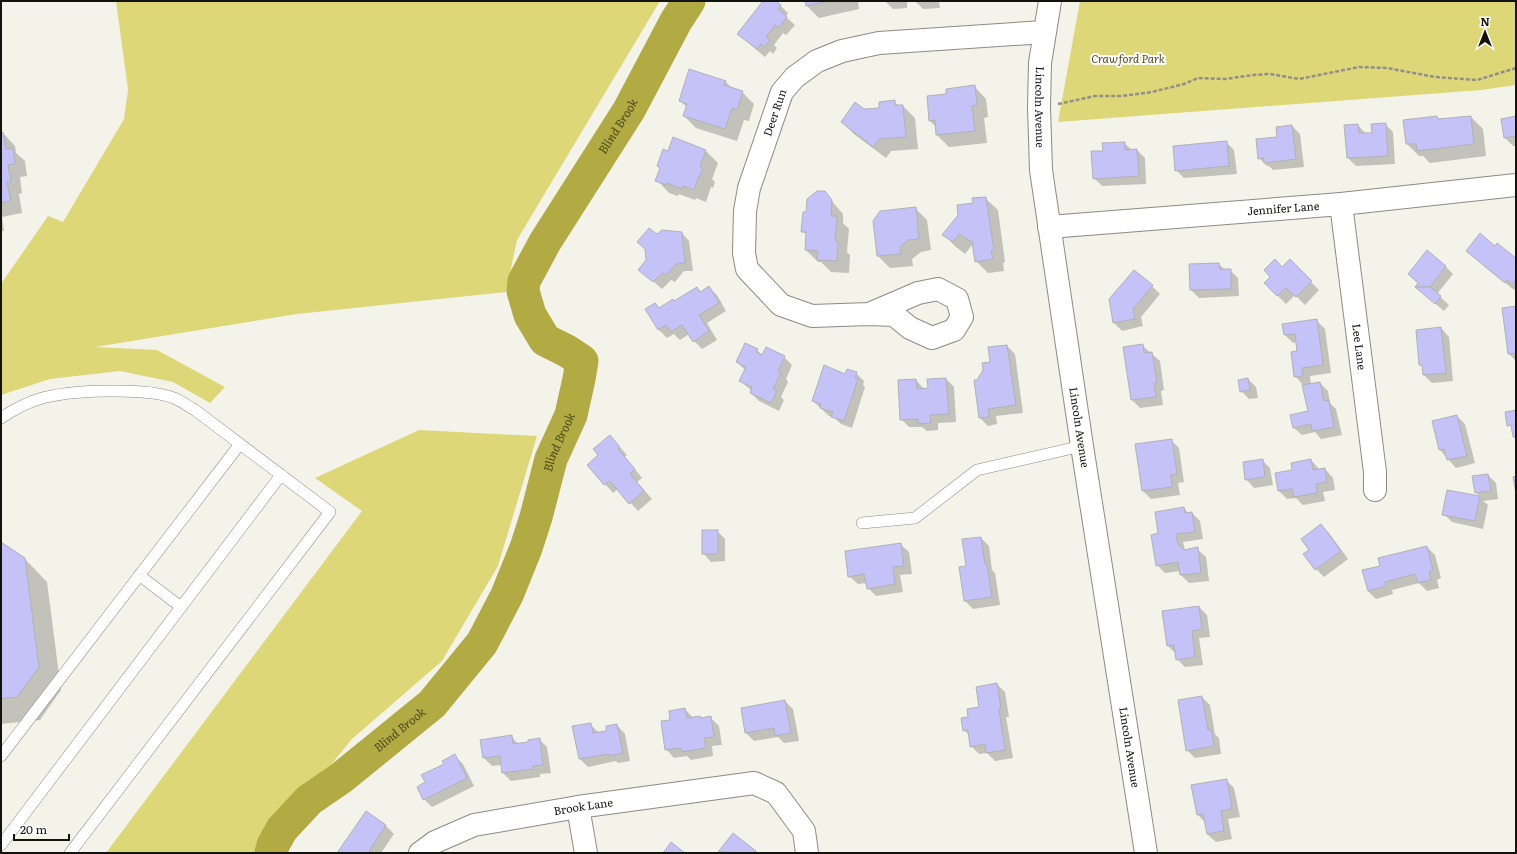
<svg xmlns="http://www.w3.org/2000/svg" width="1517" height="854" font-family="Literata,serif">
<style>
.green{fill:#ded778}
.shadow{fill:#0003}
.lines{fill:none;stroke-linecap:round;stroke-linejoin:round}
.river{stroke:#b2aa42;stroke-width:33}
.building{fill:#c4c2f7;stroke:#b1b1b9}
.lane-casing{stroke:#8c8b83;stroke-width:12}
.street-casing{stroke:#8c8b83;stroke-width:24}
.secondary-casing{stroke:#8c8b83;stroke-width:24}
.path{stroke:#909089;stroke-width:2.5;stroke-dasharray:4 2;stroke-linecap:butt}
.lane{stroke:#fff;stroke-width:11}
.street{stroke:#fff;stroke-width:22}
.secondary{stroke:#fff;stroke-width:22}
.labels{text-anchor:middle;stroke-width:4;stroke-linejoin:round;paint-order:stroke}
.park-label{font-size:11px;font-style:italic;fill:#4c491f;stroke:#fff}
.street-label{font-size:11px;fill:#12120f;stroke:#fff}
.water-label{font-size:12px;font-style:italic;fill:#4d491f;stroke:#fff}
</style>
<rect width="100%" height="100%" fill="#f3f3e9"/>
<g class="green">
<polygon points="116,1 660,1 517,240 506,292 297,314 95,347 157,350 225,387 210,403 173,382 120,371 50,379 1,395 1,284 48,216 63,222 124,119 128,90"/>
<polygon points="1080,1 1516,1 1516,85 1481,90 1058,122"/>
<polygon points="419,430 537,436 498,566 442,661 352,739 259,853 106,853 362,511 315,478"/>
</g>
<g class="shadow">
<polygon points="765,1 775,1 780,5 788,13 786,17 795,25 786,35 783,33 774,45 777,48 773,54 770,51 765,57 738,34"/>
<polygon points="806,1 858,1 859,9 819,18 807,6"/>
<polygon points="885,1 907,1 907,8 893,9"/>
<polygon points="915,1 939,1 940,8 923,9"/>
<polygon points="725,81 733,89 742,92 754,104 749,121 744,120 737,141 696,128 684,116 687,107 680,101"/>
<polygon points="974,86 986,99 988,117 984,118 987,143 949,147 937,135 936,127 930,121 948,95"/>
<polygon points="894,101 899,106 903,106 915,118 918,149 891,151 886,158 854,134 842,122 864,110 880,109"/>
<polygon points="1437,117 1440,120 1471,117 1483,129 1486,156 1430,163 1423,156 1419,156 1407,144"/>
<polygon points="1516,117 1516,146 1513,146 1505,138 1502,120"/>
<polygon points="1385,124 1393,132 1395,164 1356,166 1348,158 1358,125 1366,134 1373,134"/>
<polygon points="1292,126 1300,134 1304,167 1273,170 1269,166 1267,166 1259,158 1278,138"/>
<polygon points="3,133 15,146 16,153 25,161 27,176 20,177 22,193 19,194 22,213 2,217 4,231 1,231 1,134"/>
<polygon points="674,138 706,151 718,163 712,179 715,182 713,188 711,187 706,202 696,198 695,200 679,194 678,196 669,193 657,180 661,169 658,166 669,152"/>
<polygon points="1226,142 1234,150 1237,174 1184,178 1176,170"/>
<polygon points="1124,143 1132,150 1137,150 1145,158 1146,184 1102,186 1094,178 1104,152"/>
<polygon points="824,192 843,214 843,223 849,229 847,252 850,255 849,273 831,272 821,262 818,262 806,250 807,235 802,231 807,213"/>
<polygon points="985,198 998,210 1005,262 1003,263 1004,271 988,273 976,261 974,246 972,245 965,254 956,247 944,235 959,215 974,203"/>
<polygon points="915,208 927,220 931,250 921,252 912,259 913,266 890,268 878,256 874,222"/>
<polygon points="681,232 689,241 693,271 684,271 675,282 671,280 662,289 640,270 647,261 646,250 657,236"/>
<polygon points="1495,247 1516,259 1516,288 1514,290 1476,259"/>
<polygon points="1290,261 1319,290 1305,305 1295,295 1286,304 1265,283"/>
<polygon points="1219,264 1225,270 1230,270 1238,278 1239,296 1199,298 1191,290"/>
<polygon points="1445,266 1453,274 1437,294 1449,305 1444,311 1416,287"/>
<polygon points="1152,286 1160,294 1141,317 1143,326 1122,331 1114,323 1111,299"/>
<polygon points="709,287 717,295 726,311 707,323 717,340 702,349 694,341 689,334 680,340 674,334 667,338 659,330 646,309 655,304 660,309 674,302 697,288 701,292"/>
<polygon points="1516,307 1516,361 1509,354"/>
<polygon points="1317,321 1325,329 1331,373 1310,376 1311,384 1320,383 1328,391 1330,403 1336,409 1342,435 1321,439 1315,432 1302,435 1293,427 1309,412 1304,386 1295,376 1299,352 1297,342 1293,343 1285,335"/>
<polygon points="1441,328 1449,337 1453,381 1432,383 1424,375 1423,368 1420,365"/>
<polygon points="1007,346 1015,354 1023,413 996,416 997,424 988,426 980,418 977,381"/>
<polygon points="1143,346 1160,361 1164,390 1161,391 1163,405 1140,408 1132,400 1124,348"/>
<polygon points="757,350 763,356 784,357 792,365 786,379 788,382 781,397 784,400 779,411 759,401 751,393 752,391 740,381 745,370 737,362"/>
<polygon points="856,373 864,381 863,385 865,387 852,428 841,424 834,417 829,416 813,401 846,375"/>
<polygon points="946,379 954,387 956,422 938,423 938,430 927,431 922,427 909,427 901,419 916,380 924,389 929,389"/>
<polygon points="1248,379 1256,387 1258,398 1249,399 1241,391"/>
<polygon points="1457,416 1465,424 1475,463 1456,468 1440,450"/>
<polygon points="610,436 627,455 625,457 642,478 637,482 652,499 638,511 618,489 613,493 588,465 600,455"/>
<polygon points="1171,440 1179,448 1184,482 1178,483 1180,495 1151,499 1143,491 1136,445"/>
<polygon points="1262,460 1270,468 1273,485 1254,488 1246,479"/>
<polygon points="1311,460 1320,470 1325,469 1333,478 1335,490 1323,492 1325,501 1303,505 1296,498 1287,499 1279,491 1276,474 1293,471"/>
<polygon points="1488,475 1496,483 1498,499 1483,501 1488,505 1483,529 1452,522 1444,514 1448,491 1481,497 1476,493"/>
<polygon points="1184,508 1189,514 1192,513 1200,521 1203,539 1183,542 1185,550 1197,549 1206,557 1209,581 1189,583 1181,575 1180,571 1165,573 1157,565 1160,534"/>
<polygon points="1321,525 1329,533 1348,559 1324,577 1316,569 1311,550"/>
<polygon points="717,531 725,539 725,561 711,562 703,553"/>
<polygon points="981,538 989,546 992,570 995,573 1000,605 973,609 965,601 961,568 967,567"/>
<polygon points="1,543 24,558 47,582 61,690 40,720 1,724"/>
<polygon points="900,544 909,552 912,574 900,575 903,592 876,596 868,588 867,583 858,584 849,576"/>
<polygon points="1427,547 1435,555 1441,578 1437,580 1439,588 1427,591 1419,583 1392,590 1393,594 1376,599 1368,591 1381,566"/>
<polygon points="1199,607 1207,615 1210,637 1199,638 1203,665 1185,667 1177,659 1176,654 1168,646"/>
<polygon points="997,684 1005,692 1009,717 1006,717 1013,758 995,761 987,753 979,754 971,746 970,736 964,730 969,718 980,708"/>
<polygon points="1202,697 1210,705 1215,734 1219,738 1221,754 1195,758 1187,750"/>
<polygon points="785,701 793,709 799,741 784,743 778,737 754,741 746,733 742,708"/>
<polygon points="685,709 693,718 700,717 702,719 711,718 719,726 722,745 712,746 713,756 691,760 687,756 674,758 666,749 671,721"/>
<polygon points="590,724 599,733 608,732 617,725 625,734 630,761 618,763 616,761 588,767 580,759"/>
<polygon points="511,736 519,745 539,739 547,747 551,773 540,774 540,777 511,781 503,773 502,765 492,766 484,758 481,741"/>
<polygon points="455,756 463,764 474,786 432,807 424,799 426,783"/>
<polygon points="1226,780 1234,788 1240,817 1228,819 1232,839 1216,842 1207,834 1205,822 1198,815"/>
<polygon points="366,812 386,826 394,834 381,853 339,853"/>
<polygon points="733,834 756,851 757,853 720,853 719,852"/>
</g>
<g class="lines">
<path class="river" id="s1" d="M271,853l2,-8 9,-16 27,-29 32,-22 91,-74 50,-61 25,-48 19,-47 10,-31 15,-58 20,-44 8,-36 3,-18 -15,-10 -22,-11 -15,-25 -7,-24 1,-10 21,-39 84,-132 47,-89 13,-20"/>
</g>
<g class="building">
<polygon points="763,1 776,1 781,5 778,9 787,17 778,28 775,25 766,37 770,40 764,47 761,44 757,49 737,34"/>
<polygon points="805,1 829,1 806,6"/>
<polygon points="689,69 726,81 724,85 743,91 737,110 732,108 725,129 683,116 687,104 679,101"/>
<polygon points="975,85 977,105 972,106 975,131 936,135 935,120 929,121 927,96 946,94 946,89"/>
<polygon points="895,100 895,105 903,105 906,137 879,139 873,147 841,122 855,102 864,109 879,108 879,102"/>
<polygon points="1437,116 1438,119 1471,116 1474,144 1417,151 1416,144 1406,144 1403,120"/>
<polygon points="1516,116 1516,136 1504,138 1501,119"/>
<polygon points="1386,123 1388,156 1347,158 1344,125 1358,124 1359,133 1372,133 1371,124"/>
<polygon points="1292,125 1296,159 1264,163 1264,158 1258,159 1256,139 1277,137 1276,127"/>
<polygon points="3,132 6,149 13,148 15,164 8,165 11,182 7,182 11,201 1,203 1,133"/>
<polygon points="673,137 706,150 700,167 703,169 700,176 699,176 694,190 683,186 682,189 667,183 666,185 655,181 660,168 657,166 663,149 668,151"/>
<polygon points="1227,141 1229,166 1175,171 1173,146"/>
<polygon points="1125,142 1125,150 1137,149 1139,176 1093,179 1091,151 1103,151 1102,143"/>
<polygon points="817,191 825,191 832,200 831,216 837,216 835,241 838,242 837,261 817,260 818,251 805,250 806,232 801,232 803,212 806,212 807,199"/>
<polygon points="986,197 994,250 991,251 993,259 975,262 972,242 959,234 953,242 942,235 958,215 957,205 973,203 972,198"/>
<polygon points="916,207 919,239 908,240 900,247 901,254 877,256 873,221 880,211"/>
<polygon points="649,228 657,234 662,230 682,232 685,263 676,264 666,275 662,273 653,282 638,270 646,260 645,249 637,242"/>
<polygon points="1480,233 1495,246 1497,243 1516,258 1516,279 1512,284 1507,280 1505,283 1466,251"/>
<polygon points="1427,250 1446,266 1430,287 1415,287 1418,283 1408,274"/>
<polygon points="1275,259 1282,267 1290,259 1312,281 1296,297 1286,288 1277,296 1264,283 1270,277 1264,270"/>
<polygon points="1219,263 1220,269 1231,269 1231,289 1190,290 1189,264"/>
<polygon points="1134,270 1153,285 1133,309 1135,319 1113,323 1109,299"/>
<polygon points="709,286 719,303 699,315 709,331 693,342 682,325 671,332 666,325 658,330 645,309 655,303 659,308 673,299 674,301 697,287 700,292"/>
<polygon points="1415,287 1430,287 1441,296 1435,304"/>
<polygon points="1516,306 1516,353 1508,354 1502,308"/>
<polygon points="1317,319 1323,365 1302,368 1303,376 1294,377 1291,352 1297,351 1295,334 1284,335 1282,324"/>
<polygon points="1441,327 1446,373 1423,375 1422,365 1419,365 1416,330"/>
<polygon points="745,343 758,349 756,352 762,355 766,347 785,356 778,371 781,373 773,389 777,391 771,403 750,393 752,387 739,381 746,367 736,362"/>
<polygon points="1143,344 1144,353 1152,352 1157,383 1154,383 1156,397 1131,400 1123,347"/>
<polygon points="1007,345 1016,405 988,409 989,417 979,418 974,380 977,380 983,370 982,363 990,362 988,347"/>
<polygon points="824,365 845,374 847,369 857,372 855,378 858,379 844,421 831,417 833,412 820,408 821,404 812,401"/>
<polygon points="946,378 949,414 930,415 931,423 918,424 918,419 900,420 898,380 916,379 917,389 928,388 927,379"/>
<polygon points="1248,378 1250,390 1240,392 1238,380"/>
<polygon points="1320,382 1324,401 1329,400 1334,427 1312,431 1311,424 1293,428 1290,415 1308,411 1302,385"/>
<polygon points="1516,410 1516,437 1513,437 1511,425 1507,426 1505,412"/>
<polygon points="1457,415 1467,456 1447,460 1444,449 1439,450 1432,421"/>
<polygon points="610,435 620,447 618,449 635,469 630,474 644,491 629,504 610,481 604,485 587,465 598,455 593,449"/>
<polygon points="1172,439 1177,474 1171,475 1172,487 1142,491 1135,444"/>
<polygon points="1263,459 1265,477 1245,480 1243,462"/>
<polygon points="1311,459 1313,470 1325,468 1327,482 1316,484 1317,493 1294,497 1292,489 1278,491 1275,473 1292,470 1291,463"/>
<polygon points="1488,474 1491,491 1475,493 1472,476"/>
<polygon points="1516,476 1516,493 1513,477"/>
<polygon points="1447,490 1480,496 1475,521 1442,515"/>
<polygon points="1184,507 1185,513 1192,512 1195,532 1176,534 1178,544 1184,550 1198,547 1201,573 1180,575 1178,562 1156,566 1151,535 1158,533 1155,512"/>
<polygon points="1321,524 1341,551 1315,570 1303,554 1309,550 1301,539"/>
<rect x="702" y="530" width="16" height="24"/>
<polygon points="981,537 985,564 987,564 992,597 964,601 959,567 966,566 962,539"/>
<polygon points="1,542 25,558 39,667 17,697 1,699"/>
<polygon points="901,543 904,566 893,567 895,584 867,589 864,574 848,577 845,551"/>
<polygon points="1427,546 1433,570 1429,572 1431,580 1418,583 1415,574 1385,582 1386,586 1368,591 1362,570 1380,566 1378,558"/>
<polygon points="1199,606 1202,629 1192,631 1195,657 1176,660 1174,645 1167,646 1162,611"/>
<polygon points="997,683 1001,709 999,709 1005,750 986,753 985,744 970,747 968,730 963,731 961,718 968,717 967,709 979,707 976,687"/>
<polygon points="1202,696 1208,730 1211,729 1214,746 1186,751 1178,700"/>
<polygon points="785,700 791,733 775,736 774,728 745,733 741,708"/>
<polygon points="685,708 687,718 700,716 701,718 711,716 714,737 704,738 706,748 682,752 681,748 665,750 661,721 670,720 669,711"/>
<polygon points="591,723 593,733 606,731 606,726 617,724 623,753 609,756 609,754 579,759 572,726"/>
<polygon points="512,735 513,744 528,742 528,740 540,738 543,765 533,766 533,769 502,773 500,756 483,758 480,740"/>
<polygon points="455,754 467,778 423,800 417,787 425,782 421,775 444,764 442,761"/>
<polygon points="1227,779 1232,809 1221,811 1224,831 1207,834 1203,814 1197,815 1191,785"/>
<polygon points="366,811 386,825 368,853 337,853"/>
<polygon points="733,833 756,851 755,853 718,852"/>
<polygon points="671,842 685,853 663,853"/>
</g>
<g class="lines">
<defs>
<g id="lane">
<path d="M1,418c12,-8 25,-15 38,-19 29,-9 107,-12 135,-1 7,3 14,8 21,12l135,102 -260,341"/>
<polyline points="862,523 915,518 977,470 1082,446"/>
<polyline points="139,575 181,607"/>
<polyline points="1,756 240,444"/>
<polyline points="1,845 281,475"/>
</g>
<g id="street">
<path id="s2" d="M1341,204l34,268v18"/>
<path id="s3" d="M1049,227l292,-23 175,-19"/>
<path id="s4" d="M869,314l25,1 16,13 22,10 22,-8 8,-13 -5,-18 -19,-10 -20,4 -49,21 -57,2 -31,-11 -34,-36 -3,-16 1,-42 4,-23 33,-96 13,-15 22,-16 25,-10 37,-8 165,-11"/>
<polyline points="578,807 586,853"/>
<path id="s5" d="M420,853l15,-11 39,-17 104,-18 176,-24 22,10 28,38 3,22"/>
</g>
<g id="secondary">
<path id="s6" d="M1050,1l-10,62 -1,44 2,63 41,276 64,407"/>
</g>
</defs>
<use href="#lane" class="lane-casing"/>
<use href="#street" class="street-casing"/>
<use href="#secondary" class="secondary-casing"/>
<polyline class="path" points="1058,104 1095,96 1121,96 1152,92 1184,84 1198,78 1225,79 1253,75 1270,74 1299,79 1359,67 1387,68 1435,77 1477,80 1516,68"/>
<use href="#lane" class="lane"/>
<use href="#street" class="street"/>
<use href="#secondary" class="secondary"/>
</g>
<g class="labels">
<g class="park-label">
<text x="1128" y="63">Crawford Park</text>
</g>
<g class="street-label">
<text dy="4" stroke="none"><textPath href="#s6" startOffset="107">Lincoln Avenue</textPath></text>
<text dy="4" stroke="none"><textPath href="#s4" startOffset="523">Deer Run</textPath></text>
<text dy="4" stroke="none"><textPath href="#s3" startOffset="235">Jennifer Lane</textPath></text>
<text dy="4" stroke="none"><textPath href="#s2" startOffset="144">Lee Lane</textPath></text>
<text dy="4" stroke="none"><textPath href="#s6" startOffset="430">Lincoln Avenue</textPath></text>
<text dy="4" stroke="none"><textPath href="#s6" startOffset="754">Lincoln Avenue</textPath></text>
<text dy="4" stroke="none"><textPath href="#s5" startOffset="172">Brook Lane</textPath></text>
</g>
<g class="water-label">
<text dy="4" stroke="none"><textPath href="#s1" startOffset="890">Blind Brook</textPath></text>
<text dy="4" stroke="none"><textPath href="#s1" startOffset="517">Blind Brook</textPath></text>
<text dy="4" stroke="none"><textPath href="#s1" startOffset="181">Blind Brook</textPath></text>
</g>
</g>
<rect width="1517" height="854" fill="none" stroke="#12120f" stroke-width="4"/>
<g transform="translate(1485 32)" stroke="#ffffff" stroke-width="3" paint-order="stroke">
<path d="M0-3L7 15L0 10L-7 15Z" fill="#12120f"/>
<text y="-6" font-size="11" font-weight="bold" text-anchor="middle" fill="#12120f">N</text>
</g>
<path d="M14 834v6h55v-6" fill="none" stroke="#12120f" stroke-width="2"/>
<text x="20" y="834" font-size="12" fill="#12120f" stroke="#ffffff" stroke-width="3" paint-order="stroke">20 m</text>
</svg>
